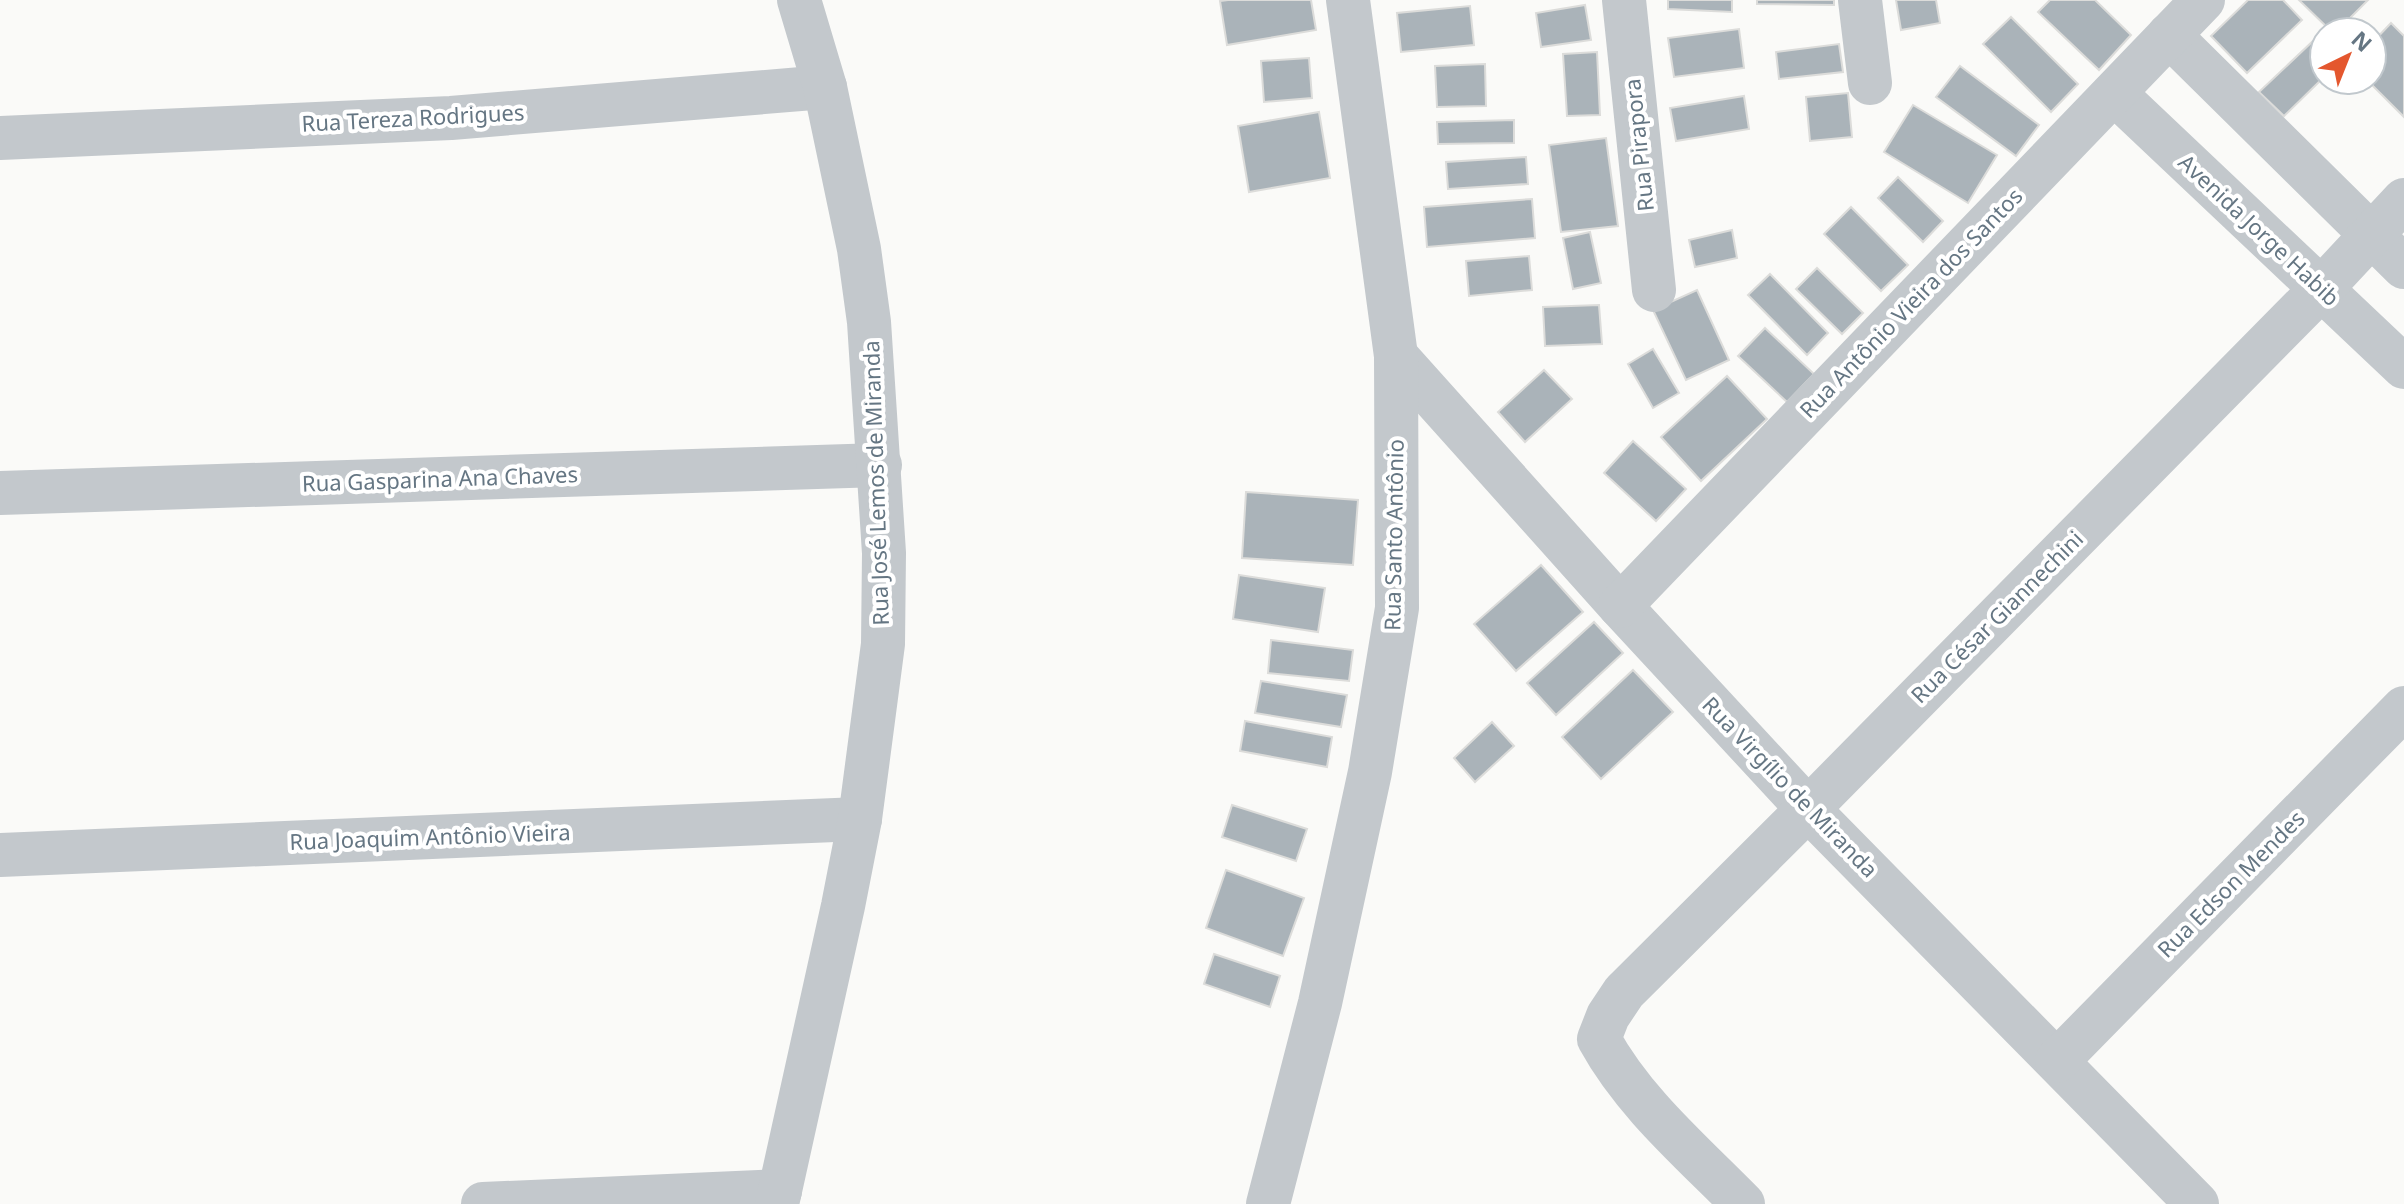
<svg xmlns="http://www.w3.org/2000/svg" width="2404" height="1204" font-family="'Noto Sans',sans-serif">
<style>
.building{fill:#aab3b9;stroke:#dcdcda;stroke-width:2}
.lines{fill:none;stroke-linecap:round;stroke-linejoin:round}
.minor{stroke:#c3c8cc;stroke-width:44}
.labels{text-anchor:middle;stroke-width:8;stroke-linejoin:round;paint-order:stroke}
.street-label{font-size:22px;fill:#657683;stroke:#fff}
</style>
<rect width="100%" height="100%" fill="#fafaf8"/>
<g class="building">
<polygon points="1228,0 1311,0 1316,30 1227,45 1220,1"/>
<polygon points="1668,0 1732,0 1732,12 1668,9"/>
<polygon points="1757,0 1834,0 1834,5 1757,4"/>
<polygon points="1896,0 1936,0 1940,23 1901,30"/>
<polygon points="2050,0 2095,0 2131,35 2099,70 2038,12"/>
<polygon points="2248,0 2283,0 2302,20 2247,73 2211,36"/>
<polygon points="2299,0 2368,0 2336,32 2332,32"/>
<polygon points="1585,5 1591,40 1541,47 1536,13"/>
<polygon points="1470,6 1474,45 1401,52 1397,13"/>
<polygon points="2011,17 2078,84 2051,112 1983,44"/>
<polygon points="2391,23 2404,36 2404,117 2367,80 2372,80 2372,43"/>
<polygon points="1739,29 1744,68 1674,77 1668,38"/>
<polygon points="2313,41 2324,52 2324,77 2284,116 2259,92"/>
<polygon points="1839,44 1843,72 1779,79 1776,52"/>
<polygon points="1597,52 1600,115 1567,116 1563,54"/>
<polygon points="1309,58 1312,98 1264,102 1261,61"/>
<polygon points="1485,64 1486,106 1437,107 1435,66"/>
<polygon points="1960,66 2039,125 2016,156 1936,97"/>
<polygon points="1848,93 1852,137 1810,141 1806,97"/>
<polygon points="1744,96 1749,129 1676,141 1670,108"/>
<polygon points="1913,105 1997,155 1968,203 1884,152"/>
<polygon points="1319,112 1330,178 1249,192 1238,126"/>
<polygon points="1514,120 1514,143 1438,144 1437,122"/>
<polygon points="1606,138 1618,226 1561,232 1549,145"/>
<polygon points="1526,157 1528,184 1448,189 1446,162"/>
<polygon points="1898,177 1943,221 1923,242 1878,198"/>
<polygon points="1532,199 1535,238 1427,247 1424,207"/>
<polygon points="1851,207 1908,265 1881,291 1824,234"/>
<polygon points="1732,230 1737,258 1695,267 1689,240"/>
<polygon points="1590,232 1601,283 1573,289 1563,238"/>
<polygon points="1529,256 1532,290 1469,296 1466,261"/>
<polygon points="1817,268 1863,313 1842,334 1796,289"/>
<polygon points="1770,274 1828,333 1807,355 1748,295"/>
<polygon points="1697,290 1729,360 1686,380 1653,310"/>
<polygon points="1599,305 1602,344 1545,346 1543,307"/>
<polygon points="1765,328 1814,374 1787,402 1738,356"/>
<polygon points="1653,349 1679,393 1653,408 1628,364"/>
<polygon points="1544,370 1572,399 1525,442 1498,412"/>
<polygon points="1727,376 1767,419 1701,481 1661,437"/>
<polygon points="1633,441 1686,489 1656,521 1604,473"/>
<polygon points="1246,492 1358,500 1353,565 1242,558"/>
<polygon points="1541,565 1583,612 1516,671 1474,624"/>
<polygon points="1239,575 1325,588 1318,632 1233,619"/>
<polygon points="1594,622 1623,653 1556,715 1527,683"/>
<polygon points="1271,640 1353,650 1349,681 1268,673"/>
<polygon points="1633,670 1673,712 1601,779 1562,737"/>
<polygon points="1261,681 1347,695 1341,727 1255,713"/>
<polygon points="1245,721 1332,737 1327,767 1240,751"/>
<polygon points="1492,722 1514,746 1475,782 1454,758"/>
<polygon points="1232,805 1307,829 1296,861 1222,837"/>
<polygon points="1226,870 1304,898 1283,956 1206,928"/>
<polygon points="1214,954 1280,976 1270,1007 1204,984"/>
</g>
<g class="lines">
<g class="minor">
<polyline points="1624,0 1654,290"/>
<polyline points="1860,0 1870,83"/>
<polyline points="2169,35 2404,267"/>
<polyline points="2114,93 2404,367"/>
<polyline points="0,138 451,118 825,87"/>
<polyline points="1396,356 1620,606 1808,809 2197,1204"/>
<polyline points="0,493 880,465"/>
<polyline points="1620,606 2203,0"/>
<polyline points="0,855 860,819"/>
<polyline points="2057,1061 2404,708"/>
<polyline points="483,1204 780,1191"/>
<polyline points="777,1204 843,906 860,819 883,644 884,553 869,322 859,249 825,87 799,0"/>
<polyline points="1268,1204 1320,1003 1370,772 1397,608 1396,356 1348,0"/>
<path d="M1743,1204c-51,-52 -109,-101 -144,-165l9,-23 16,-24 184,-183 513,-520 83,-89"/>
</g>
</g>
<g class="labels">
<g class="street-label">
<text transform="translate(413 118) rotate(-3)" y="8">Rua Tereza Rodrigues</text>
<text transform="translate(1639 145) rotate(-96)" y="8">Rua Pirapora</text>
<text transform="translate(2259 230) rotate(43)" y="8">Avenida Jorge Habib</text>
<text transform="translate(1911 303) rotate(-46)" y="8">Rua Antônio Vieira dos Santos</text>
<text transform="translate(440 479) rotate(-2)" y="8">Rua Gasparina Ana Chaves</text>
<text transform="translate(876 483) rotate(-92)" y="8">Rua José Lemos de Miranda</text>
<text transform="translate(1394 535) rotate(-89)" y="8">Rua Santo Antônio</text>
<text transform="translate(1997 617) rotate(-45)" y="8">Rua César Giannechini</text>
<text transform="translate(1790 787) rotate(46)" y="8">Rua Virgílio de Miranda</text>
<text transform="translate(430 837) rotate(-2)" y="8">Rua Joaquim Antônio Vieira</text>
<text transform="translate(2231 884) rotate(-45)" y="8">Rua Edson Mendes</text>
</g>
</g>
<g transform="translate(2348 56) rotate(43)"><circle r="38" fill="#ffffff" stroke="#c1c8cd" stroke-width="2"/>
<path d="M0-6L14 30L0 20L-14 30Z" fill="#e4572e"/>
<text y="-12" font-size="22" font-weight="bold" text-anchor="middle" fill="#657683">N</text>
</g>
</svg>
